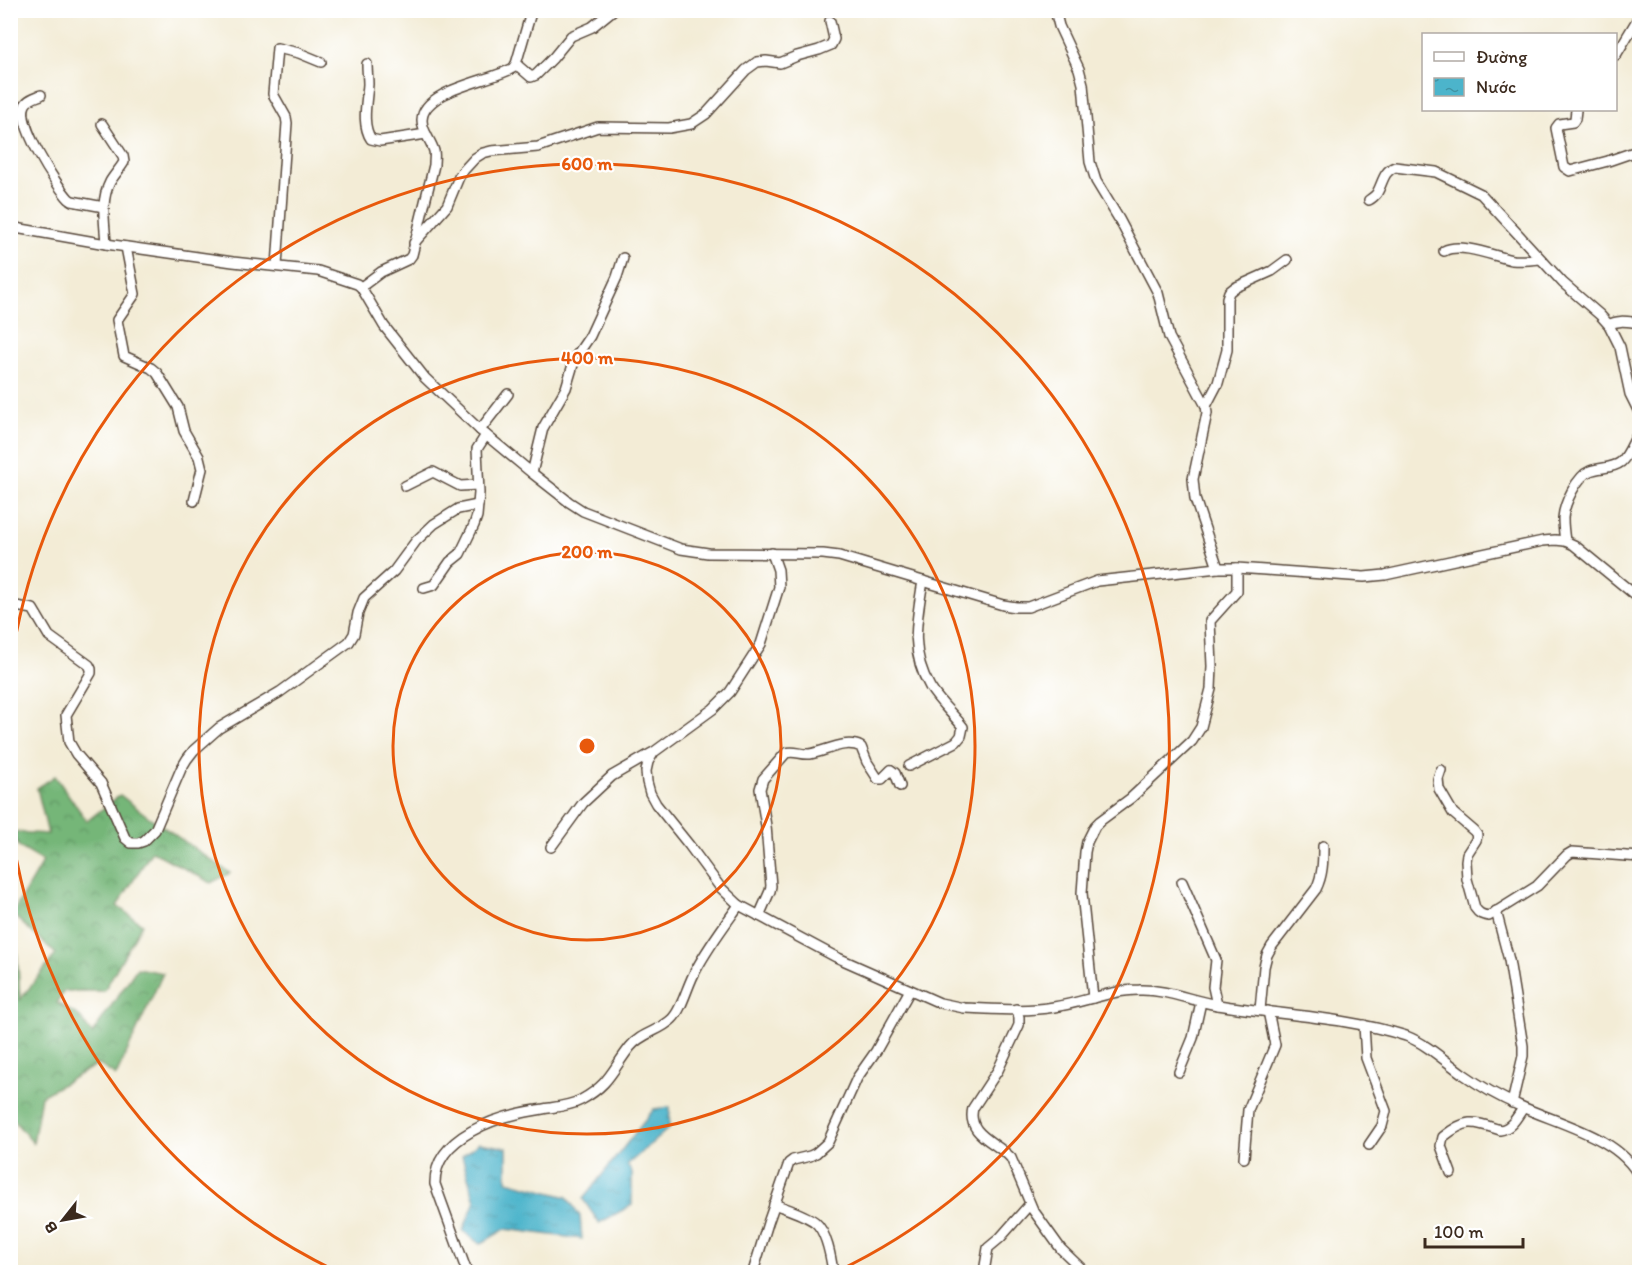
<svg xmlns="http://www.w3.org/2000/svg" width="1650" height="1283" font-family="Itim,sans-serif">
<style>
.forest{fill:url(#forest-crowns);stroke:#58704b;stroke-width:1.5}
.water{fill:url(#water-ripples);stroke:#446f74;stroke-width:1.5}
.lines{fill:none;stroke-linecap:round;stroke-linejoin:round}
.minor-casing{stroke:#57473a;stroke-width:12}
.minor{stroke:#fff;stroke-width:9}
.ring{fill:none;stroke:#e8590c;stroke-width:3}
.centre{fill:#e8590c;stroke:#fff;stroke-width:3}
.ring-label{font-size:18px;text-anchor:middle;font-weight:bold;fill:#e8590c;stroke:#fff;stroke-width:4.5;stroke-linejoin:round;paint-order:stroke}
</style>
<defs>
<pattern id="forest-crowns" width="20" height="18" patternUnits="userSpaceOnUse" patternTransform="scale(1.5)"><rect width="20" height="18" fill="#74b678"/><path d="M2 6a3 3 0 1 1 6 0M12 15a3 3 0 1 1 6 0" fill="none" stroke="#609462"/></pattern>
<pattern id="water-ripples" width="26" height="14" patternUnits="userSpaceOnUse" patternTransform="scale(1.5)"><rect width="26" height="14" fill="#4cb4cb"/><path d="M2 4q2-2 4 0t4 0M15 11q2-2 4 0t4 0" fill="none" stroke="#4093a4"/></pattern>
</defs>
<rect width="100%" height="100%" fill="#fff"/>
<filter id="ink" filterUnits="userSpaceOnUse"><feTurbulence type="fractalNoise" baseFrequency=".0167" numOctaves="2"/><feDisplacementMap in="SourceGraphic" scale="12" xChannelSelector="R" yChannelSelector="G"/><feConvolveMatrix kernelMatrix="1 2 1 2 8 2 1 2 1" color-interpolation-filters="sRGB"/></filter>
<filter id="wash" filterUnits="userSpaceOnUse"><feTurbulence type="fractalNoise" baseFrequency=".008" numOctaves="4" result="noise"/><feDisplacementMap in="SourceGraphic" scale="24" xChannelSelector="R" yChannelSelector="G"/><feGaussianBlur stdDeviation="1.35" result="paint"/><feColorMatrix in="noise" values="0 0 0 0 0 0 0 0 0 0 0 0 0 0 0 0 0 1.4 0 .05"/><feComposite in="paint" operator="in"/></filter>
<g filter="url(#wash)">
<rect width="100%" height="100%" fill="#f3ecd6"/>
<polygon class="forest" points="55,776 87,821 120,795 146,815 230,873 211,883 152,851 117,906 142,924 104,991 64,991 57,1003 79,1016 92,1034 137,968 163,973 116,1076 98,1064 41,1096 33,1143 11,1117 11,1087 14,1072 11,1066 11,942 17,949 20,1000 56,954 12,914 43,861 19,847 13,832 48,834 37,788"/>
<g class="water">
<polygon points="670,1107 669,1128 627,1165 632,1172 632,1205 599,1223 583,1199 654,1109"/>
<polygon points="479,1143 507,1148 507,1181 567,1197 580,1216 582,1239 505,1229 480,1244 463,1231 475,1201 462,1156"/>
</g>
</g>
<g filter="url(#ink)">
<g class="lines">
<defs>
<g id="minor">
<polyline points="1055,10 1059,26 1079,69 1083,84 1090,162 1096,181 1119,219 1158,293 1169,337 1206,406 1207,413 1193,479 1195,499 1218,568"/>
<polyline points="1616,55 1640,15"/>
<path d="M367,64c0,7 1,14 1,20 -1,17 -7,40 3,55l9,2 46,-7"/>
<polyline points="516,64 531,77 536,75 553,58 571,36 592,27 613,10"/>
<path d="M41,95c-5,2 -13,4 -16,10 -9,18 31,80 44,94l3,2 32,6"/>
<polyline points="1576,110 1575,119 1573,122 1559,124 1556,128 1564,167 1570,171 1608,161 1640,150"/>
<path d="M102,124l21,32 1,6c-4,7 -10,13 -14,20 -10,19 -5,42 -4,62"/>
<path d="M1369,200c2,-1 7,-5 8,-7 6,-10 6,-22 18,-26l41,5 45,22 82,89 37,32 9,10 11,22 10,47 10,20"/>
<polyline points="10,227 106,244 233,262 318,271 357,284 361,287 384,326 425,378 480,430 532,473 569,502 583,511 681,549 708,553 823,554 839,556 1003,605 1016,607 1028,607 1097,581 1218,568 1237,568 1364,577 1385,575 1543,541 1555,540 1565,541 1574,545 1640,599"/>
<polyline points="414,243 447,206 459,177 463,171 475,158 483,153 491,151 538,147 598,127 669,128 691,124 706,114 746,70 757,62 766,61 780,63 797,56 819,50 831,45 834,39 830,21"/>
<polyline points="126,247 135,294 117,320 124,356 151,368 157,373 178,407 184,431 199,457 202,469 194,501"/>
<path d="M1444,251c16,-9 50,5 68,9 10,1 19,0 28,-1"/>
<polyline points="277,266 287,123 286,117 273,94 277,48 299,53 321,62"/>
<path d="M361,287l20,-15 28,-13 3,-4 22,-90c0,-5 1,-10 0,-14 -3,-11 -12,-19 -12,-31 1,-31 70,-39 91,-52l3,-4 14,-48v-6"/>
<path d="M1609,325c9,-6 20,-3 31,-2"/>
<polyline points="1206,406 1218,383 1227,350 1227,298 1229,292 1234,288 1272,271 1287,260"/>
<polyline points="480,430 508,394"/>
<polyline points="532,473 543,428 566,388 575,358 590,336 617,277 623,258"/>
<polyline points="405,486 433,472 460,486 478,485"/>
<path d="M1565,541c-1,-7 -2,-15 -2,-23 1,-14 14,-42 27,-47 10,-4 22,-2 31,-9 8,-7 13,-23 19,-32"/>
<path d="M772,553l6,17 1,17 -18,57 -31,48 -17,17 -59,43 -6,10 -2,9 1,11 3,11 6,11 33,41 31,42 19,18 97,52 104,46 24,5c29,1 61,4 90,-1 28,-4 56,-17 85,-17 27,-1 53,11 79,15 62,10 129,12 188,31 21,8 39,25 57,38 17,12 36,23 55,31 40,19 101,31 122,73"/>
<polyline points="424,588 434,585 450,562 460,554 474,525 477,516 479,493 477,449 486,435"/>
<polyline points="10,605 33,609 49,636 89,665 91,669 91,673 66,715 69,742 76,754 101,783 125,838 131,843 138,843 144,841 155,830 181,769 187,759 194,750 219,728 280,692 349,642 354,634 358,613 364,598 394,571 416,541 434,524 458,509 478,505"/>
<path d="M909,766l47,-24 5,-6 2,-9c-10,-13 -24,-25 -33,-40 -21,-36 -13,-68 -7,-106"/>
<path d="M1441,770l-3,9 1,10 14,24 21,18 3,4 -1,5 -9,14 -1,7 1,18 8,29c4,6 7,7 14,8l48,-30 30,-31 5,-3 68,5"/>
<polyline points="1640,792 1638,799 1640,813"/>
<polyline points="551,847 583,803 612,776 652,753"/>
<polyline points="1182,882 1216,960 1213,987 1217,1005"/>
<polyline points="1496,911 1509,960 1523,1046 1523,1056 1512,1103"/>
<path d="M759,916l11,-25 1,-5 -5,-60 -6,-37 3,-10 23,-26c8,-3 15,2 24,1 17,-3 35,-15 51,-7l6,15 11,17h4l9,-9 4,3 5,13"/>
<polyline points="1093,998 1082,893 1085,852 1087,842 1095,826 1100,821 1131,798 1192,741 1201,727 1211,689 1212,666 1210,621 1237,591 1237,568"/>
<path d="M1016,1009l3,8v8l-21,45 -25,38c-7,27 24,34 38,50l22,52 28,39 24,23"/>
<path d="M1260,1010l4,-43 3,-12 5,-9 44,-57c7,-14 7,-28 7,-43"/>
<polyline points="1364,1025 1366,1058 1386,1111 1382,1126 1369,1145"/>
<polyline points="1179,1072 1193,1038 1201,1002"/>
<polyline points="1244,1158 1248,1110 1275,1045 1268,1011"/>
<path d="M1451,1173l-10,-27 2,-9c24,-19 30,-16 57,-7 11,-1 17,-13 23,-22"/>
<path d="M774,1204c13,5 30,10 41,18 12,10 16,36 18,50"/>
<path d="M467,1272l-32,-88c-1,-48 64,-68 102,-74 15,-3 31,-3 44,-10 29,-16 31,-30 49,-53 11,-14 30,-16 42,-28 10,-9 16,-36 24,-49 12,-23 28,-44 43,-65"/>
<polyline points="753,1272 768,1223 789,1163 793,1160 810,1156 816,1153 828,1142 857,1078 876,1051 910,990"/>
<polyline points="984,1272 988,1248 1000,1238 1030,1204"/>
</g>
</defs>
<use href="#minor" class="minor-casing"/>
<use href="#minor" class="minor"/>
</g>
</g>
<g class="ring">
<circle cx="587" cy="746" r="194"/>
<circle cx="587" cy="746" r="388"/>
<path d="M336 1271A582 582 0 0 1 11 827M11 665A582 582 0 1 1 838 1271"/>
</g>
<circle cx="587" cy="746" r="9" class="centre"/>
<g class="ring-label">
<text x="587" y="170">600 m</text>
<text x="587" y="364">400 m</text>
<text x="587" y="558">200 m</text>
</g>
<rect width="1650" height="1283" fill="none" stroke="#fff" stroke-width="36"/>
<rect x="1422" y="33" width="195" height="78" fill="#ffffff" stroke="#b1aaa5" stroke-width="1.5"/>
<rect x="1434" y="52" width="30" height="9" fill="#ffffff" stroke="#b1aaa5" stroke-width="1.5"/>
<text x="1476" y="63" font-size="18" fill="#3b2a1e">Đường</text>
<rect x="1434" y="78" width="30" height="18" fill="url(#water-ripples)" stroke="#b1aaa5" stroke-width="1.5"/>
<text x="1476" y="93" font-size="18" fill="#3b2a1e">Nước</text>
<g transform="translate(63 1220) rotate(239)" stroke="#ffffff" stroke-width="4.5" paint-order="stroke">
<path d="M0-4.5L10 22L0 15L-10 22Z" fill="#3b2a1e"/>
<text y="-9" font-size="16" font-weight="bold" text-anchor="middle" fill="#3b2a1e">B</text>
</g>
<path d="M1425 1238v9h98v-9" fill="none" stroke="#3b2a1e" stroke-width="3"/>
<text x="1434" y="1238" font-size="18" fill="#3b2a1e" stroke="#ffffff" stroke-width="4.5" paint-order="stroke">100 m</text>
</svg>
